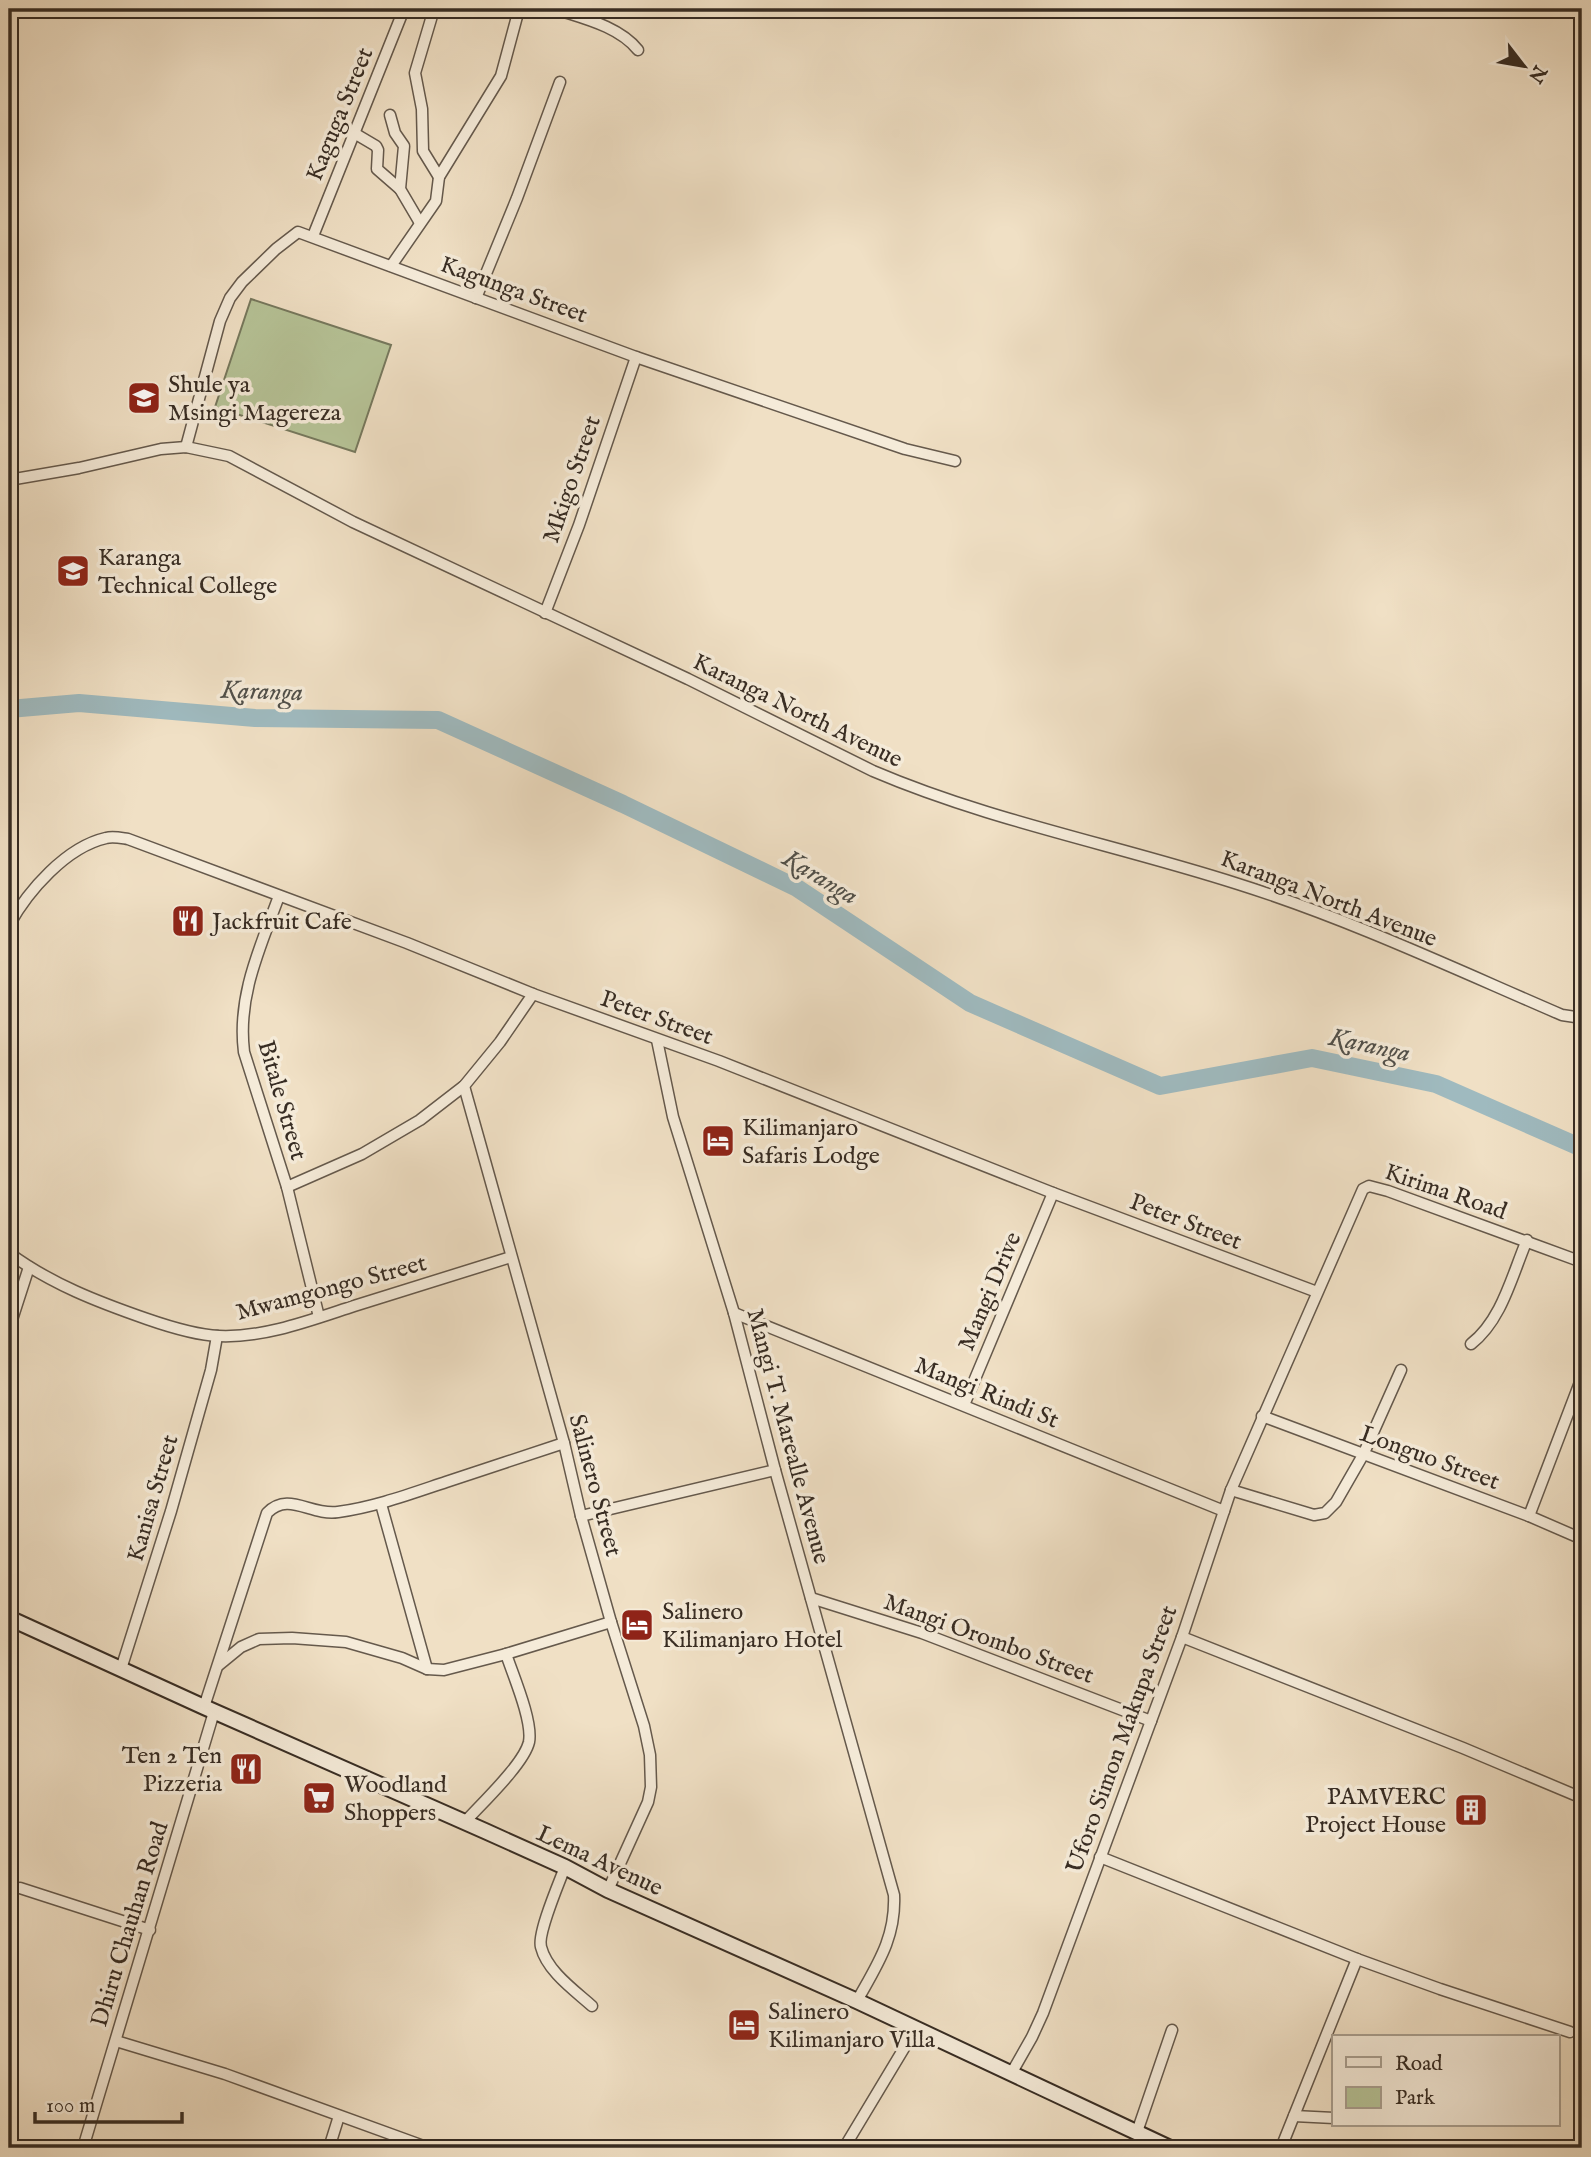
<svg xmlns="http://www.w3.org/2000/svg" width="1591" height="2157" font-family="'IM FELL English',serif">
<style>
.green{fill:#b6c397;stroke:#76785d;stroke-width:2}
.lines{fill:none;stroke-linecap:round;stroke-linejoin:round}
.river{stroke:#9fbabf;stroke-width:18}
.street-casing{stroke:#65594c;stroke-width:13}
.secondary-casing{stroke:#372c23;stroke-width:18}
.street{stroke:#f5ebd9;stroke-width:10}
.secondary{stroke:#f5ebd9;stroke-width:14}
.labels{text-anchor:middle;stroke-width:7;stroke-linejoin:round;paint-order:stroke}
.street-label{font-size:24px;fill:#372c23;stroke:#f5ebd9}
.poi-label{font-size:24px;fill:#372c23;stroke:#f5ebd9;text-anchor:start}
.water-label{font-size:26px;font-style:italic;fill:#51504a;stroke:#f5ebd9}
</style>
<rect width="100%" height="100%" fill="#f0e0c5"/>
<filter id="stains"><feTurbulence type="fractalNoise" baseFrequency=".00286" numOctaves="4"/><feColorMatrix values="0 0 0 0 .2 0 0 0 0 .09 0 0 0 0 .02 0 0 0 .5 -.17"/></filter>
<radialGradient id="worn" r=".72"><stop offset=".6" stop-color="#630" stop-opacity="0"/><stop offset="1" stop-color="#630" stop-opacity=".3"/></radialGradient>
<polygon class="green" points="251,299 391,345 355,452 215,407"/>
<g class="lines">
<polyline class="river" points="9,709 79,703 255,718 438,720 623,804 797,888 970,1003 1160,1086 1312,1058 1436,1084 1582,1148"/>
<defs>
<g id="street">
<polyline points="434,9 415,73 422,109 423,151 439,177"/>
<path d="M555,9c27,9 64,17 83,41"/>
<polyline points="390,115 395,133 404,146 400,189 420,223"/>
<polyline points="354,133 376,146 378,150 377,169 400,189"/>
<polyline points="313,236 404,9"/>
<polyline points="391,266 436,201 439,177 501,76 519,9"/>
<polyline points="476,298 517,198 560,82"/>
<polyline points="186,447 220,321 230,298 242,282 276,249 298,232 636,357 905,449 955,461"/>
<path d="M9,480l70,-12 82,-19 25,-2 43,9 124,66 335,157 185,92c117,50 244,74 365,113 111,35 217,85 324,131l20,3"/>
<polyline points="545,613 579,525 636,357"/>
<path d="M279,896c-19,52 -42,100 -35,156l43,135 32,130"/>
<path d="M9,925c19,-34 57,-78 97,-87 7,-2 15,0 22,1l279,104 126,51 186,67 334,132 264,99"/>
<path d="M657,1040l16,77 61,196 41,157 119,425c2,43 -17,70 -37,106"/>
<polyline points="464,1086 564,1443 581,1516 611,1622 644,1726 650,1755 651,1787 648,1802 608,1890"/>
<polyline points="287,1187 362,1154 420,1120 464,1086 500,1042 533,994"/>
<path d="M9,1253c42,31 89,49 138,66 23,8 48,16 72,17 45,2 92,-16 135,-30 52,-16 104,-32 157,-49"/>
<polyline points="734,1313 1224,1511"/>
<polyline points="9,1329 29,1267"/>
<path d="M1471,1344c31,-24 41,-69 56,-104"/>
<polyline points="964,1405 1053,1193"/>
<polyline points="1262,1416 1529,1516 1582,1539"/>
<polyline points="1231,1490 1314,1515 1325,1513 1336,1502 1363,1455 1401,1370"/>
<polyline points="381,1504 427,1669"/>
<polyline points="581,1516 775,1470"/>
<polyline points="1529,1516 1582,1377"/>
<polyline points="811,1598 922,1633 1151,1721"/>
<polyline points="1182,1637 1463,1748 1582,1798"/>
<polyline points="219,1665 241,1647 259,1639 292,1638 346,1642 402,1658 427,1669 444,1670 506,1654 611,1622"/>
<polyline points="121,1669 171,1511 211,1370 217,1336"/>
<path d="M204,1707l63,-194c22,-22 43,3 71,-1 37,-5 72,-18 108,-30 39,-13 79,-26 118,-39"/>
<path d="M465,1822c15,-17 59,-58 64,-80 4,-21 -16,-67 -23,-88"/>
<polyline points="1100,1857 1357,1959 1440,1989 1570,2032"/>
<path d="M565,1867c-6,16 -28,67 -24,80 6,24 33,43 51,59"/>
<polyline points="20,1888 150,1930"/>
<polyline points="116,2041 225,2074 429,2148"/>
<polyline points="1011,2074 1032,2037 1043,2013 1182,1637 1231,1490 1363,1189 1369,1186 1388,1191 1582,1262"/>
<polyline points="1294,2116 1334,2118"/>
<polyline points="1137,2132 1172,2030"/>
<polyline points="83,2148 214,1712"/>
<polyline points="329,2148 339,2116"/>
<polyline points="844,2148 915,2030"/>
<polyline points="1281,2148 1357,1959"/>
</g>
<polyline id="secondary" points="9,1618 204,1707 485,1831 565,1867 608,1890 857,2001 1170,2148"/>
</defs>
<use href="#street" class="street-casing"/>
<use href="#secondary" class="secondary-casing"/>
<use href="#street" class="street"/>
<use href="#secondary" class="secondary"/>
</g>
<defs>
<symbol id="school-square" viewBox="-11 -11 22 22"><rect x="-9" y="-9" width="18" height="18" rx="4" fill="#8f2418" stroke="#f5ebd9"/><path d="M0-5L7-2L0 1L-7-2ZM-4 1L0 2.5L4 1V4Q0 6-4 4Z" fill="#fff"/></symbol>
<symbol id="restaurant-square" viewBox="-11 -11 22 22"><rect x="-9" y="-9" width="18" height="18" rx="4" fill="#8f2418" stroke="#f5ebd9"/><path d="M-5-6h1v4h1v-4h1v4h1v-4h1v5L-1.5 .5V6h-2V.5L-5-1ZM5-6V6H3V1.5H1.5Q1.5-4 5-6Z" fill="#fff"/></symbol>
<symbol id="hotel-square" viewBox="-11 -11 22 22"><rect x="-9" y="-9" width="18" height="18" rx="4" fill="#8f2418" stroke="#f5ebd9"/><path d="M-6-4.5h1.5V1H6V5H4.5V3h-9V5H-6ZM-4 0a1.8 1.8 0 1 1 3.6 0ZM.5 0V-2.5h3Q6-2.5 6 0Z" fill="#fff"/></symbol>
<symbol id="supermarket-square" viewBox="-11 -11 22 22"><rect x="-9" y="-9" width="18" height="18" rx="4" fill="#8f2418" stroke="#f5ebd9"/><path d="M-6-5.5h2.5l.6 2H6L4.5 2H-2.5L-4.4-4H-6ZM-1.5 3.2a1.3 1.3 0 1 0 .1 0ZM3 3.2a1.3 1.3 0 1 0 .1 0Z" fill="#fff"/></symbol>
<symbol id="building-square" viewBox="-11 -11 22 22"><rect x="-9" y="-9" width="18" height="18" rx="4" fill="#8f2418" stroke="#f5ebd9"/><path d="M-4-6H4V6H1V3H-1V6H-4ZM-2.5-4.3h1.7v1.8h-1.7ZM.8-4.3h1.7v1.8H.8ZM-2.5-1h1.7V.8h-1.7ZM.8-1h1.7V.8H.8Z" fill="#fff"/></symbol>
</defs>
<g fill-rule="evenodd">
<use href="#school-square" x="125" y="379" width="38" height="38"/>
<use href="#school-square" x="54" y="552" width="38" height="38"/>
<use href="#restaurant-square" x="169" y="902" width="38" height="38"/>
<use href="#hotel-square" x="699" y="1122" width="38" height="38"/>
<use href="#hotel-square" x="618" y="1606" width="38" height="38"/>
<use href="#restaurant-square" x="227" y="1750" width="38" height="38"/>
<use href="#supermarket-square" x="300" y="1779" width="38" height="38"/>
<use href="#building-square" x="1452" y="1791" width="38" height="38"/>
<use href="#hotel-square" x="725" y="2006" width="38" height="38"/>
</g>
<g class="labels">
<g class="street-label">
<text transform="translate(339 114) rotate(-68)" y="8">Kaguga Street</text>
<text transform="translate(514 289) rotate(20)" y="8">Kagunga Street</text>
<text transform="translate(571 479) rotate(-71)" y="8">Mkigo Street</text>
<text transform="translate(798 710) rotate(26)" y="8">Karanga North Avenue</text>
<text transform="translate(1329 898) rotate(21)" y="8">Karanga North Avenue</text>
<text transform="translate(657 1017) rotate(20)" y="8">Peter Street</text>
<text transform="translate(283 1100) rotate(74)" y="8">Bitale Street</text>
<text transform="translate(1446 1191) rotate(19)" y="8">Kirima Road</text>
<text transform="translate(1186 1221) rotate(21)" y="8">Peter Street</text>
<text transform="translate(331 1287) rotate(-15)" y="8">Mwamgongo Street</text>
<text transform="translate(989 1291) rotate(-67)" y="8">Mangi Drive</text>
<text transform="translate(987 1392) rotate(22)" y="8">Mangi Rindi St</text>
<text transform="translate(789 1436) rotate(75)" y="8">Mangi T. Marealle Avenue</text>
<text transform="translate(1430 1457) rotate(20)" y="8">Longuo Street</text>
<text transform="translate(596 1485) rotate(75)" y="8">Salinero Street</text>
<text transform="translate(152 1498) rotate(-74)" y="8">Kanisa Street</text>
<text transform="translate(989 1638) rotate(20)" y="8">Mangi Orombo Street</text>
<text transform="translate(1121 1739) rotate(-70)" y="8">Uforo Simon Makupa Street</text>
<text transform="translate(600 1860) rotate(25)" y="8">Lema Avenue</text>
<text transform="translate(129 1924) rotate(-73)" y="8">Dhiru Chauhan Road</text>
</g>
<g class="poi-label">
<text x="168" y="392">Shule ya<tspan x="168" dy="28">Msingi Magereza</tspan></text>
<text x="98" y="565">Karanga<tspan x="98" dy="28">Technical College</tspan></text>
<text x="212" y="929">Jackfruit Cafe</text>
<text x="742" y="1135">Kilimanjaro<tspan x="742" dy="28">Safaris Lodge</tspan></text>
<text x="662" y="1619">Salinero<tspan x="662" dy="28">Kilimanjaro Hotel</tspan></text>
<text x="222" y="1763" text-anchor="end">Ten 2 Ten<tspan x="222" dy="28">Pizzeria</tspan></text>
<text x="344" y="1792">Woodland<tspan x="344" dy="28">Shoppers</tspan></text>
<text x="1446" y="1804" text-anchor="end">PAMVERC<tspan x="1446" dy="28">Project House</tspan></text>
<text x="768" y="2019">Salinero<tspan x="768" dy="28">Kilimanjaro Villa</tspan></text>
</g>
<g class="water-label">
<text transform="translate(262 690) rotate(2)" y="9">Karanga</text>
<text transform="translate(821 876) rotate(31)" y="9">Karanga</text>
<text transform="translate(1370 1044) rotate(12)" y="9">Karanga</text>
</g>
</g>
<rect width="1591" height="2157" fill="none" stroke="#f0e0c5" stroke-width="35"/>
<rect x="10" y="10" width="1570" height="2136" fill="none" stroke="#372c23" stroke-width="3.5"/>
<rect x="18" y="18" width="1556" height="2122" fill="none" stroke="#372c23" stroke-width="2"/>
<rect x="1332" y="2035" width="228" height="91" fill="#f5ebd9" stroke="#a99f90" stroke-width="2"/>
<rect x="1346" y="2057" width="35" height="10" fill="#f5ebd9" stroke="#a99f90" stroke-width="2"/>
<text x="1395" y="2070" font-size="21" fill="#372c23">Road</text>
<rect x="1346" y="2087" width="35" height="21" fill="#b6c397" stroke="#a99f90" stroke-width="2"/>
<text x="1395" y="2104" font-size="21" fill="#372c23">Park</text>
<g transform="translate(1524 66) rotate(121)" stroke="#f5ebd9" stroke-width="5" paint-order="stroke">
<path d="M0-5L12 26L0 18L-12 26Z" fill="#372c23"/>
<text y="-10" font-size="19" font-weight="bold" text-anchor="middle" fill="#372c23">N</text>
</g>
<path d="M35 2112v10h147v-10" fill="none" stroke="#372c23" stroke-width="3.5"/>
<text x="46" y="2112" font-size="21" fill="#372c23" stroke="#f5ebd9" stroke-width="5" paint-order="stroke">100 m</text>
<rect width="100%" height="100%" filter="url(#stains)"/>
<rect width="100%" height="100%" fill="url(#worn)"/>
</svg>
